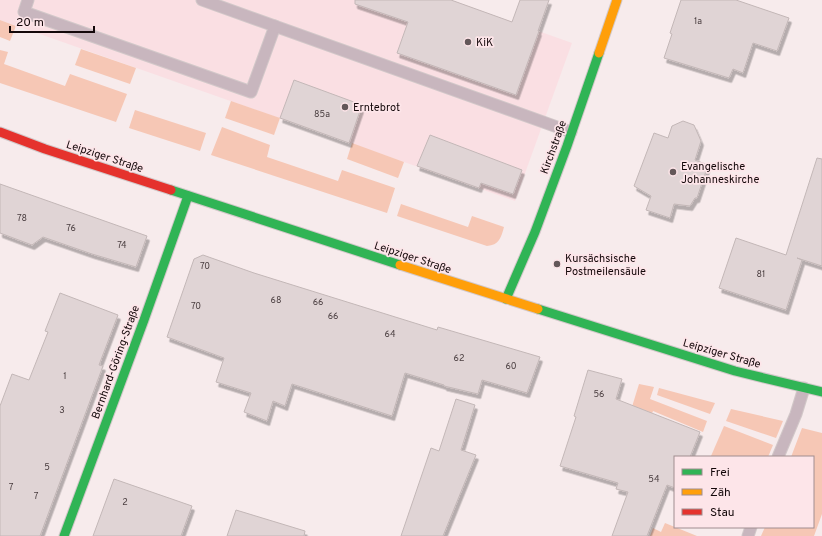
<svg xmlns="http://www.w3.org/2000/svg" width="822" height="536" font-family="Overpass,sans-serif">
<style>
.built{fill:#fadfe3}
.green{fill:#f6c7b5}
.building{fill:#e0d4d5;stroke:#c3b7b7;filter:url(#shadow)}
.lines{fill:none;stroke-linecap:round;stroke-linejoin:round}
.lane-casing{stroke:#d2c8c9;stroke-width:13}
.fast-casing{stroke:#d2c8c9;stroke-width:11}
.slow-casing{stroke:#d2c8c9;stroke-width:11}
.jam-casing{stroke:#d2c8c9;stroke-width:11}
.lane{stroke:#c8b6be;stroke-width:11}
.fast{stroke:#30b455;stroke-width:9}
.slow{stroke:#ff9f0a;stroke-width:9}
.jam{stroke:#e5322d;stroke-width:9}
.poi-dot{fill:#635759;stroke:#fde5e9;stroke-width:1.5}
.labels{text-anchor:middle;stroke-width:3.5;stroke-linejoin:round;paint-order:stroke}
.number-label{font-size:9px;fill:#493d3f}
.poi-label{font-size:11px;fill:#14080a;stroke:#fde5e9;text-anchor:start}
.street-label{font-size:11px;fill:#14080a;stroke:#fde5e9}
</style>
<defs>
<filter id="shadow"><feDropShadow dx="2.5" dy="4.5" stdDeviation="0" flood-color="#0004"/></filter>
</defs>
<rect width="100%" height="100%" fill="#f7ebec"/>
<polygon class="built" points="0,0 451,0 572,43 515,201 0,20"/>
<g class="green">
<polygon points="0,20 16,26 10,41 0,37"/>
<polygon points="81,49 136,68 130,84 75,65"/>
<polygon points="0,50 8,52 4,64 65,86 70,74 127,94 116,122 0,83"/>
<polygon points="231,101 280,118 274,135 225,118"/>
<polygon points="135,110 206,133 200,151 129,128"/>
<polygon points="222,127 270,145 267,157 338,181 342,170 395,188 387,213 211,155"/>
<polygon points="352,143 404,162 398,178 347,159"/>
<path d="M401,204l67,23 4,-11 32,11c-3,11 -5,18 -17,19l-90,-30z"/>
<polygon points="639,384 654,387 650,399 707,421 703,432 653,411 630,467 615,462"/>
<polygon points="659,388 715,403 710,414 657,395"/>
<polygon points="731,409 783,421 776,438 726,421"/>
<polygon points="724,426 773,445 768,457 711,456"/>
<polygon points="802,428 822,433 822,514 814,536 761,536 765,527 813,527 813,457 791,457"/>
<polygon points="665,523 697,536 650,536 653,528 661,532"/>
</g>
<g class="building">
<polygon points="355,0 451,0 512,22 520,0 549,0 538,31 539,31 516,95 397,53 408,22 355,4"/>
<polygon points="681,0 736,0 789,18 777,51 753,43 743,73 733,69 729,78 664,58 672,34 670,33"/>
<polygon points="294,80 362,105 349,143 280,118"/>
<polygon points="683,121 694,125 701,141 695,160 708,165 697,198 695,198 690,206 674,204 670,218 646,210 651,196 634,186 654,133 668,138 672,126"/>
<polygon points="430,135 522,170 513,194 481,183 479,188 417,166"/>
<polygon points="817,158 822,159 822,266 797,258 802,260 786,310 719,288 736,238 786,255"/>
<polygon points="0,184 147,236 136,267 92,254 43,237 32,245 0,233"/>
<polygon points="203,255 254,273 437,330 438,327 540,357 527,393 482,380 478,394 444,386 444,385 405,373 392,416 292,384 285,406 273,401 267,421 244,412 251,393 216,382 224,358 167,337 194,259"/>
<polygon points="60,293 118,315 99,365 103,366 40,536 0,536 0,406 12,374 29,380 48,332 45,331"/>
<polygon points="588,370 622,379 616,399 700,432 690,457 675,457 675,488 667,485 647,536 612,536 628,492 616,489 618,483 560,466 576,417 574,416"/>
<polygon points="456,399 475,405 461,450 476,455 443,536 401,536 431,448 439,451"/>
<polygon points="114,479 192,506 181,536 93,536"/>
<polygon points="236,510 305,531 304,536 227,536"/>
</g>
<g class="lines">
<defs>
<g id="lane">
<polyline points="28,0 24,12 251,92 275,26"/>
<polyline points="202,0 571,132"/>
<polyline points="778,457 796,414 804,388"/>
<polyline points="748,536 751,527"/>
</g>
<g id="fast">
<polyline points="171,190 400,265"/>
<polyline points="506,299 535,232 567,146 599,53"/>
<polyline points="538,309 735,371 822,392"/>
<polyline points="64,536 144,320 188,196"/>
</g>
<g id="slow">
<polyline points="599,53 617,0"/>
<polyline points="400,265 538,309"/>
</g>
<polyline id="jam" points="0,132 45,149 171,190"/>
</defs>
<use href="#lane" class="lane-casing"/>
<use href="#fast" class="fast-casing"/>
<use href="#slow" class="slow-casing"/>
<use href="#jam" class="jam-casing"/>
<use href="#lane" class="lane"/>
<use href="#fast" class="fast"/>
<use href="#slow" class="slow"/>
<use href="#jam" class="jam"/>
</g>
<g class="poi-dot">
<circle cx="468" cy="42" r="4"/>
<circle cx="345" cy="107" r="4"/>
<circle cx="673" cy="172" r="4"/>
<circle cx="557" cy="264" r="4"/>
</g>
<g class="labels">
<g class="number-label">
<text x="698" y="24">1a</text>
<text x="322" y="117">85a</text>
<text x="22" y="221">78</text>
<text x="71" y="231">76</text>
<text x="122" y="248">74</text>
<text x="205" y="269">70</text>
<text x="761" y="277">81</text>
<text x="276" y="303">68</text>
<text x="318" y="305">66</text>
<text x="196" y="309">70</text>
<text x="333" y="319">66</text>
<text x="390" y="337">64</text>
<text x="459" y="361">62</text>
<text x="511" y="369">60</text>
<text x="65" y="379">1</text>
<text x="599" y="397">56</text>
<text x="62" y="413">3</text>
<text x="47" y="470">5</text>
<text x="654" y="482">54</text>
<text x="11" y="490">7</text>
<text x="36" y="499">7</text>
<text x="125" y="505">2</text>
</g>
<g class="poi-label">
<text x="476" y="46">KiK</text>
<text x="353" y="111">Erntebrot</text>
<text x="681" y="170">Evangelische<tspan x="681" dy="13">Johanneskirche</tspan></text>
<text x="565" y="262">Kursächsische<tspan x="565" dy="13">Postmeilensäule</tspan></text>
</g>
<g class="street-label">
<text transform="translate(553 147) rotate(-70)" y="4">Kirchstraße</text>
<text transform="translate(105 156) rotate(18)" y="4">Leipziger Straße</text>
<text transform="translate(413 257) rotate(18)" y="4">Leipziger Straße</text>
<text transform="translate(722 353) rotate(16)" y="4">Leipziger Straße</text>
<text transform="translate(115 362) rotate(-70)" y="4">Bernhard-Göring-Straße</text>
</g>
</g>
<rect x="674" y="456" width="140" height="72" fill="#fde5e9" stroke="#a08d90"/>
<rect x="682" y="469" width="20" height="6" fill="#30b455" stroke="#a08d90"/>
<text x="710" y="476" font-size="12" fill="#14080a">Frei</text>
<rect x="682" y="489" width="20" height="6" fill="#ff9f0a" stroke="#a08d90"/>
<text x="710" y="496" font-size="12" fill="#14080a">Zäh</text>
<rect x="682" y="509" width="20" height="6" fill="#e5322d" stroke="#a08d90"/>
<text x="710" y="516" font-size="12" fill="#14080a">Stau</text>
<path d="M10 26v6h84v-6" fill="none" stroke="#14080a" stroke-width="2"/>
<text x="16" y="26" font-size="12" fill="#14080a" stroke="#fde5e9" stroke-width="3" paint-order="stroke">20 m</text>
</svg>
